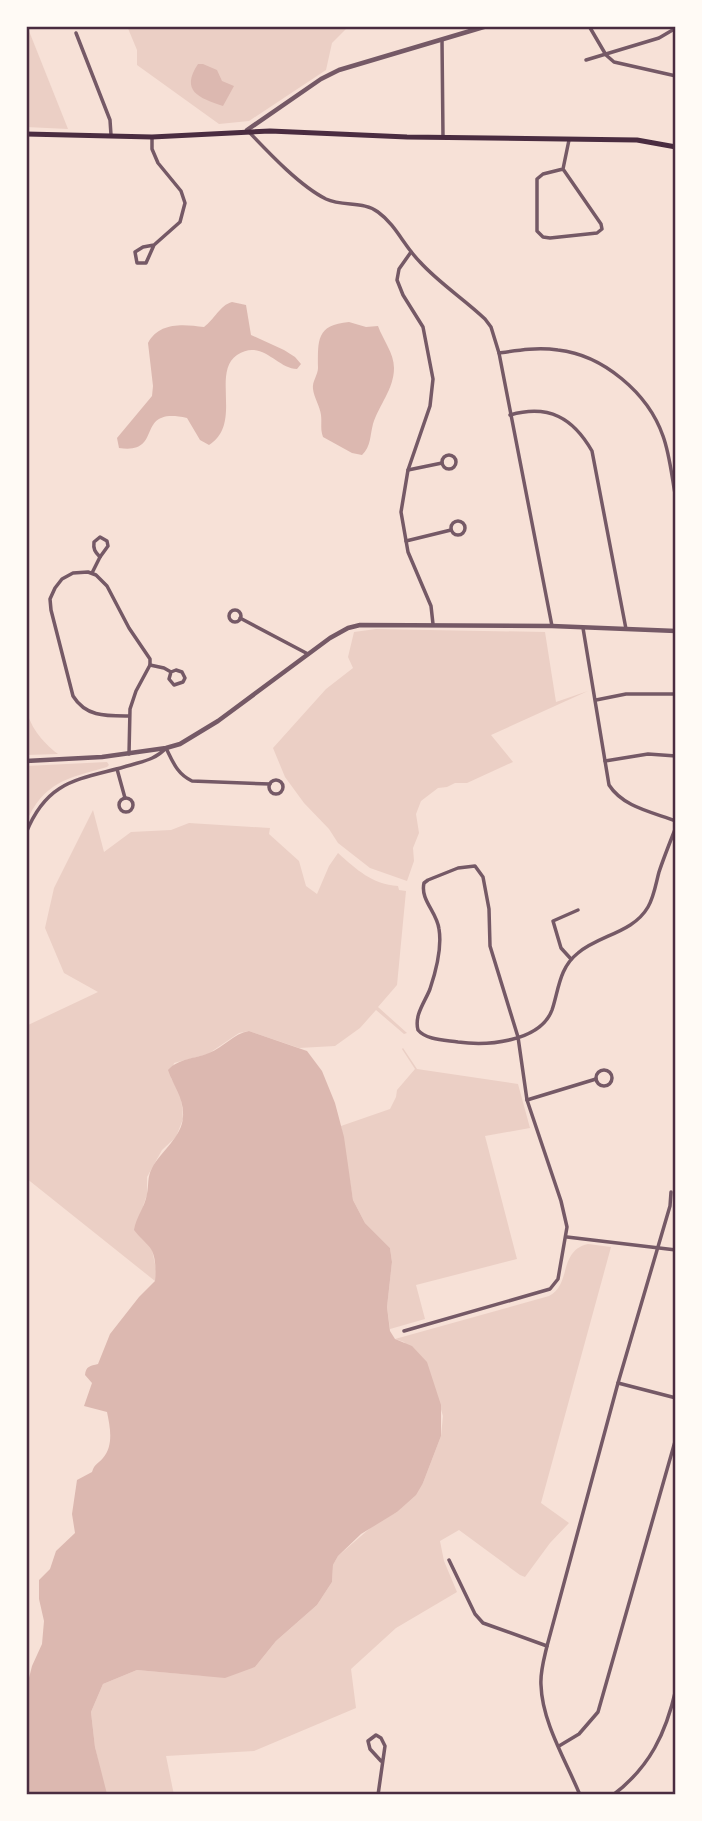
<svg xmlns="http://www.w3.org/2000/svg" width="702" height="1821" font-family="Helvetica,sans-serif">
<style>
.green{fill:#ebcfc5}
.water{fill:#dcb8b0}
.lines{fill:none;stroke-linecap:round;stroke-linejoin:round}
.minor{stroke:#755966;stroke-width:3.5}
.tertiary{stroke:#755966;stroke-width:4.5}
.secondary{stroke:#4a2c40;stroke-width:5}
.neatline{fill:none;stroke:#4a2c40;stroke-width:2.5}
</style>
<rect width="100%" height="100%" fill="#f7e1d7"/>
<g class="green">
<polygon points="26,26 27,26 68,129 26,127"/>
<polygon points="127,26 349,26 332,43 326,70 249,121 219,124 137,65 137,50"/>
<polygon points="376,629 545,632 556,702 588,691 491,735 513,762 467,783 455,783 447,787 438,788 421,801 416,814 419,833 413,848 414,861 407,881 370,868 338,843 329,829 304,803 285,777 273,748 326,689 353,668 348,657 354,632"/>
<path d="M26,705c2,20 16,37 32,49l-32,1z"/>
<path d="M107,762l2,3 -2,2c-39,11 -64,15 -81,56v-57z"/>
<path d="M93,810l11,42 27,-20 40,-2 18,-7 81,5 -1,6 30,27 7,25 11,8 12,-28 9,-13c19,17 34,31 60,33l1,4 7,1 -9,94 -19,22 29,26 -3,1 -28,-24 -16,18 -25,18 -36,2 -50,-17 -10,2 -31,21 -34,9 -3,15 10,17 2,24 -7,18 -14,13 -15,27v18l-4,11 13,63 -1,12 -129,-103v-152l72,-34 -34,-19 -19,-45 9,-40z"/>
<polygon points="403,1048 417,1069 518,1084 530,1128 485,1136 517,1259 416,1285 425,1319 390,1329 387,1307 392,1262 390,1248 365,1223 353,1200 341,1126 390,1109 396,1097 397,1090 415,1069 402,1049"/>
<path d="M588,1244l23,3 -70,256 28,20 -19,20 -25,34 -5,-2 -61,-45 -19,11 4,20 13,31 -61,36 -45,41 5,39 -102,43 -88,5 8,39h-68l-11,-48 -4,-35 12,-28 34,-14 68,6 50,-9 21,-26 41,-36 15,-23 1,-17 5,-9 38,-33 21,-11 26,-29 18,-47 2,-20 -8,-26 -31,-48 -9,-3 154,-43c23,-12 9,-45 39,-52z"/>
</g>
<g class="water">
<path d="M203,64l14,6 5,11 12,5 -11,20c-24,-8 -43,-15 -25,-42z"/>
<path d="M232,302l14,3 5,30 33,15 11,7 6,7 -4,5c-20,0 -35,-31 -60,-14 -26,18 6,69 -28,90l-9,-5 -13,-22c-55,-12 -21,37 -68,30l-2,-10 35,-42 1,-10 -5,-43c11,-21 35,-19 56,-16 10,-7 16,-22 28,-25z"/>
<path d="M349,322l17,5 12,-1c5,14 16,27 16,42 0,21 -15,37 -21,56 -3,11 -2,23 -11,31l-10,-2 -29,-16c-3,-8 -1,-14 -2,-22 -1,-9 -7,-17 -8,-26 -1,-8 5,-14 5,-21 0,-28 -2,-43 31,-46z"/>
<path d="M249,1031l58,20 15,20 13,32 9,34 9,63 12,23 25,25 2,14 -5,45 3,24 5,8 17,7 15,16 14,43v31l-18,47 -7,12 -19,17 -36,22 -23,22 -5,9 -1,17 -15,23 -41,36 -21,26 -30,11 -88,-8 -34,14 -12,28 4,35 12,47 -81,1 3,-55 -3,-50 6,-24 10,-22 2,-23 -5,-22v-19l11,-11 6,-18 19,-18 -3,-19 5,-34 15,-8c3,-9 6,-8 11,-14 11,-13 7,-31 4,-46l-23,-6 8,-23 -7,-8c1,-9 5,-9 13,-11l12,-30 29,-37 16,-16c1,-10 1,-24 -4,-32 -3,-5 -12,-12 -17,-19 2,-13 11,-23 13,-36 2,-10 0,-16 5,-26 9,-17 30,-31 31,-51 1,-20 -9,-29 -15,-47 11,-12 27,-11 41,-17 15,-6 24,-19 40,-22z"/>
</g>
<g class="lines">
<g class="minor">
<polyline points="589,26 606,55 614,62 676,76"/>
<polyline points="76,33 110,120 111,135"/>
<polyline points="442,40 443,137"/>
<polyline points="586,60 659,38 676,28"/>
<path d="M249,132c20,21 51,54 77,67 17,8 38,2 52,13 18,13 26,34 42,50 19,21 44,37 65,57l6,8 8,26 53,273"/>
<polyline points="152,137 152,149 158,163 181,191 185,203 180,222 154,245 146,263 137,263 135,252 143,247 154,245"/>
<polyline points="563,169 543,174 537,179 537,231 543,237 550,238 597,233 602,229 601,224 563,169 569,140"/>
<polyline points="411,252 399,269 397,280 403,295 423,327 433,379 430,406 408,470 401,512 408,552 431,606 433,624"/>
<path d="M499,353c20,-3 39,-6 59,-3 45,5 90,43 105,86 7,19 9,43 13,63"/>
<path d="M510,415c39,-11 63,3 82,36l34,178"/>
<circle cx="449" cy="462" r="7"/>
<polyline points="408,470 442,463"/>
<circle cx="458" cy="528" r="7"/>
<path d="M100,537l7,4 1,5 -8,11c-5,-5 -7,-8 -6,-15z"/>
<polyline points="406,541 451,530"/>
<polyline points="92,573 100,557"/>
<circle cx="235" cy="616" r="6"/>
<polyline points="240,618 308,654"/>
<path d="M583,628l26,157c14,22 43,27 67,36"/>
<polyline points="150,665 164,668 171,672 169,679 174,685 183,682 185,678 182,672 176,670 171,672"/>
<polyline points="596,700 626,694 676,694"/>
<path d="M129,754l1,-45 6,-18 14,-26v-6l-21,-31 -22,-42 -11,-11 -8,-3 -15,1 -11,6 -7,9 -5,11 1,11 22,86c13,21 33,20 56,20"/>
<polyline points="605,761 648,754 676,756"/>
<polyline points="117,769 125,798"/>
<circle cx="276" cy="787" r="7"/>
<circle cx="126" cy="805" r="7"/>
<path d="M26,833c22,-55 54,-53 105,-68 13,-4 25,-6 35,-17 7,14 11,26 26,33l78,3"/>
<polyline points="571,959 561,948 553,921 578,910"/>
<circle cx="604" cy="1078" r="8"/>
<polyline points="527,1100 596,1079"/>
<polyline points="567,1237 676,1250"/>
<path d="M404,1331l146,-42 8,-10 9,-52 -6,-26 -34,-101 -9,-63 -28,-91 -1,-37 -6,-32 -8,-11 -17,2 -30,12 -4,3c-4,17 13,29 15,46 3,18 -3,42 -9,60 -5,13 -16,26 -12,41 8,10 28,10 40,12 29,4 82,0 94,-32 7,-21 7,-42 26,-57 21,-18 55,-20 70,-46 6,-10 8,-24 11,-35 5,-15 11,-30 17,-45"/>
<polyline points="618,1383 676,1398"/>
<polyline points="449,1560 475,1614 483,1623 547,1646"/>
<polyline points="559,1746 579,1734 598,1712 676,1438"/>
<polyline points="378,1795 385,1746 381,1738 376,1735 368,1741 370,1749 381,1761"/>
<path d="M580,1795c-14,-34 -38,-73 -39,-110 -1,-13 3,-26 6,-39l71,-263 52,-177 1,-14"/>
<path d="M613,1795c37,-28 53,-62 63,-106"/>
</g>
<g class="tertiary">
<polyline points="247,130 321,79 339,70 487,26"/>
<polyline points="26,761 102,757 166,748 180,744 218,721 330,638 348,628 360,625 552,626 676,631"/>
</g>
<polyline class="secondary" points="26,134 152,137 270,131 407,137 637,140 676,147"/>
</g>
<rect width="702" height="1821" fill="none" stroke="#fffaf5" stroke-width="56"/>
<rect x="28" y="28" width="646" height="1765" class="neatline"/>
</svg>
